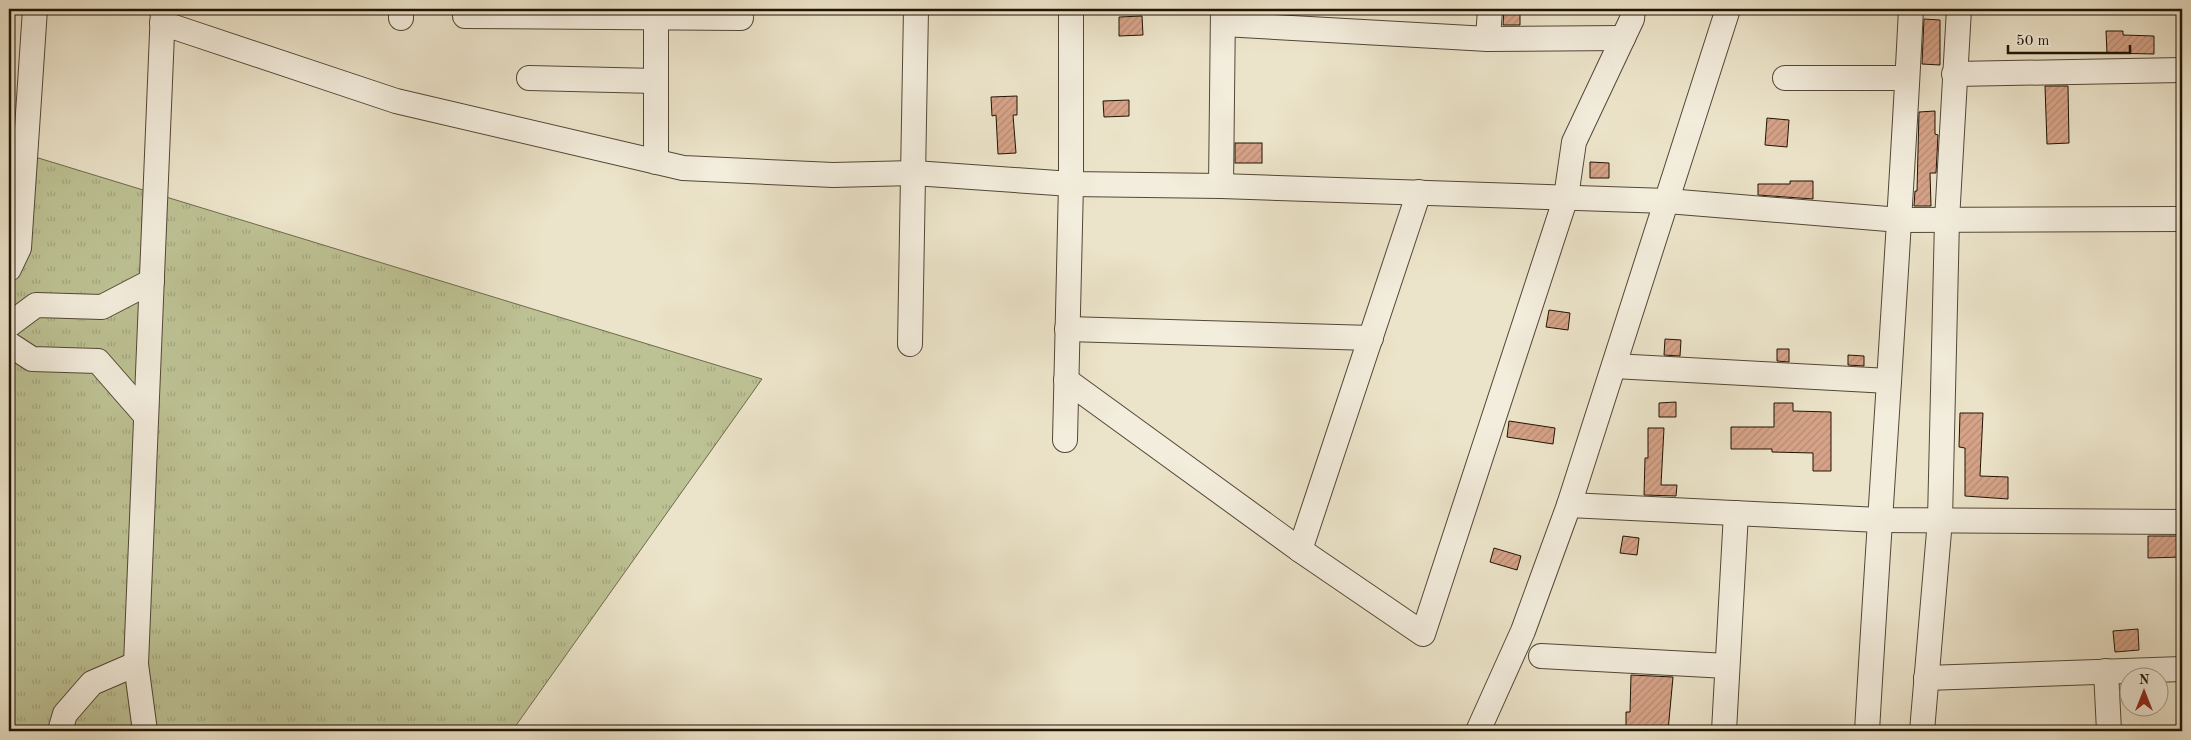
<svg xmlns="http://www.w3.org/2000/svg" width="2191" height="740" font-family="'Old Standard TT',serif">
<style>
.grass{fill:url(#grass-tufts);stroke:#6e6a4c}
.building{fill:url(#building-hatch);stroke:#201304}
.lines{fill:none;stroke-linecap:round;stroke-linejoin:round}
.minor-casing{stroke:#534736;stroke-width:26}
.minor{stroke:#f3eddd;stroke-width:24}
</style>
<defs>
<pattern id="grass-tufts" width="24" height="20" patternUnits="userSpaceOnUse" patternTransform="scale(1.25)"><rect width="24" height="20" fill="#bdc294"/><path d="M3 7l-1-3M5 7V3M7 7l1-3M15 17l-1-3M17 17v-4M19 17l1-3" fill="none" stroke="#a2a67e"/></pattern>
<pattern id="building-hatch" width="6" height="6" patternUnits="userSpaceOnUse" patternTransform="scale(1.25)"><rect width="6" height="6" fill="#d6a388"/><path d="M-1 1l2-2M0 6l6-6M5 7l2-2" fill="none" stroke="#b78b74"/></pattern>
</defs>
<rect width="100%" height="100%" fill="#ece4ca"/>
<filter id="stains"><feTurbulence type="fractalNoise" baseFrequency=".004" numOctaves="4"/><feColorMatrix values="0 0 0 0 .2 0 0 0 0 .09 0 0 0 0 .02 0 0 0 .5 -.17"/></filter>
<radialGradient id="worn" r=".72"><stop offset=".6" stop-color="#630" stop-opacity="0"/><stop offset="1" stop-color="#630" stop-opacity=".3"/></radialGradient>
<polygon class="grass" points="9,149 762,379 512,731 9,731"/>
<g class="building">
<polygon points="1504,9 1520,9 1520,25 1503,25"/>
<polygon points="1142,16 1143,35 1119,36 1119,17"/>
<polygon points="1924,19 1940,20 1940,65 1922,64"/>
<polygon points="2106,31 2123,31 2123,35 2154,36 2154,54 2107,53"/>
<polygon points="2045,86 2068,86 2069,143 2047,144"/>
<polygon points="1017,96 1017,115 1013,115 1016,153 998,154 996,115 992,116 991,97"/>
<polygon points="1129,100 1129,116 1104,117 1103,101"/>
<polygon points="1935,111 1935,134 1938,135 1936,173 1930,173 1931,206 1914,206 1915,191 1917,191 1919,112"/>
<polygon points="1767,118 1789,120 1787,147 1765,145"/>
<rect x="1235" y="143" width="27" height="20"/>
<polygon points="1590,162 1609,163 1609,178 1590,178"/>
<polygon points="1790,181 1813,181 1813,199 1758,195 1758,184 1790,184"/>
<polygon points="1549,310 1570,313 1568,330 1546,327"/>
<polygon points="1665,339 1681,340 1680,356 1664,355"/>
<polygon points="1777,349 1789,349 1789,362 1777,361"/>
<polygon points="1848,355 1864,356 1864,366 1848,365"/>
<polygon points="1676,402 1676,417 1659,417 1659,403"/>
<polygon points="1774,403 1793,403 1793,411 1831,412 1831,471 1813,471 1813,453 1772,452 1772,449 1731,449 1731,427 1774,427"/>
<polygon points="1960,413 1983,413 1980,476 2008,477 2008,499 1965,496 1965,448 1959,447"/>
<polygon points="1509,421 1555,428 1553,444 1507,437"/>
<polygon points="1648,428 1664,428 1661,485 1677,485 1676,496 1644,495 1645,458 1648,458"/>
<polygon points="1623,536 1639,538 1637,555 1620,553"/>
<polygon points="2148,536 2182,536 2182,557 2148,558"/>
<polygon points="1494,548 1521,556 1517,570 1490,562"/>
<polygon points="2138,629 2139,650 2115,652 2113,631"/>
<polygon points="1631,675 1673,677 1668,731 1626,731 1626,712 1630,712"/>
</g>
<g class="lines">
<defs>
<g id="minor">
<polyline points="401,9 401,18"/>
<polyline points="465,16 741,18"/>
<polyline points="162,23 396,101 683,168 833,175 914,173 1071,184 1221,186 1667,201 1900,220 2182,219"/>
<polyline points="1223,24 1488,39 1623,38"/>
<polyline points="1488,39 1490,9"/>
<polyline points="1954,74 2182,70"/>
<polyline points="529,78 656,81"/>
<polyline points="1785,78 1907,78"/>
<polyline points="656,162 656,9"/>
<polyline points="1221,186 1223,9"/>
<polyline points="9,269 19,248 35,9"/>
<polyline points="9,325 36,305 102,307 152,281"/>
<polyline points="1067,329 1371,338"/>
<polyline points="9,344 32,359 98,361 146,416"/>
<polyline points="910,344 916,9"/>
<polyline points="1614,366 1889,381"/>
<polyline points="1066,380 1300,550 1423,634 1566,197 1574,142 1632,19 1633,9"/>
<polyline points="1065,440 1071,184 1071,9"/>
<polyline points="1569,505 1879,520 2182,522"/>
<polyline points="1300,550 1419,192"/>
<polyline points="1541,656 1727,666"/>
<polyline points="2106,671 2109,731"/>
<polyline points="1926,678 2182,669"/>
<polyline points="60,731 65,714 92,683 136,664"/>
<polyline points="145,731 136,664 163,9"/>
<polyline points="1478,731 1523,631 1569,505 1728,9"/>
<polyline points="1724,731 1736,513"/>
<path d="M1867,731c14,-241 32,-481 44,-722"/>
<polyline points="1922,731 1940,520 1947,220 1959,9"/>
</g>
</defs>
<use href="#minor" class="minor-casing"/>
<use href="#minor" class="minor"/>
</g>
<rect width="2191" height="740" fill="none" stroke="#ece4ca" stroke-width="30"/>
<rect x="10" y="10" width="2171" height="720" fill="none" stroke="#201304" stroke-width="2.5"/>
<rect x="15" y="15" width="2161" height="710" fill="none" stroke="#201304"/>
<g transform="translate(2144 692)"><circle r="24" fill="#f3eddd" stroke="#9f9686"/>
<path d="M0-4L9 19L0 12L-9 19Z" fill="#8f2418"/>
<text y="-8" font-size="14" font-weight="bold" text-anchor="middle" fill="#201304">N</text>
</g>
<path d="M2008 45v8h122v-8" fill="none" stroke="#201304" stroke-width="2.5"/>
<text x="2016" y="45" font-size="15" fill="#201304" stroke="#f3eddd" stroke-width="4" paint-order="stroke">50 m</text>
<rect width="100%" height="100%" filter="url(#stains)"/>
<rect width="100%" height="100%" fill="url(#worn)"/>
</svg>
